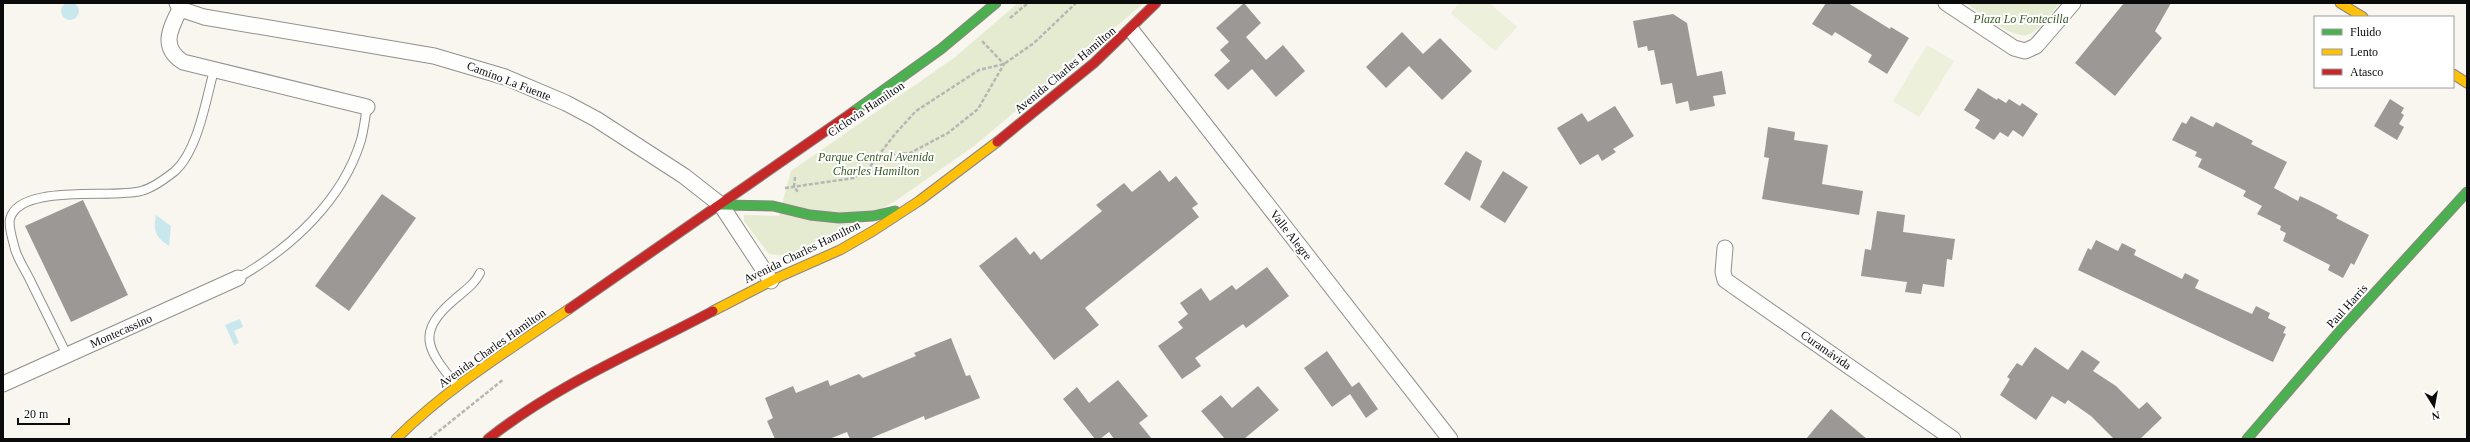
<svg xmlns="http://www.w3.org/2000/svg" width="2470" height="442" font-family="'Times New Roman',serif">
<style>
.grass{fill:#e5ebd1}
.pitch{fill:#edf0da}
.water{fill:#c9e8ee}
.building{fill:#9c9895}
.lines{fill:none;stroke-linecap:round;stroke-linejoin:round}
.lane-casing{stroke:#92908e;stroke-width:10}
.street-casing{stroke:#92908e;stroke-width:17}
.fast-casing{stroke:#898784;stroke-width:11}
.slow-casing{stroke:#898784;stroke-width:11}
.jam-casing{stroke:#898784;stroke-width:11}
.path{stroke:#b7b6b5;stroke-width:2.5;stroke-dasharray:4 2;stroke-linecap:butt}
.lane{stroke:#fefefd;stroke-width:8}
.street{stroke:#fefefd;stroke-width:15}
.fast{stroke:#4caf50;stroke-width:9}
.slow{stroke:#ffc107;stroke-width:9}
.jam{stroke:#c62828;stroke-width:9}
.labels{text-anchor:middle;stroke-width:4;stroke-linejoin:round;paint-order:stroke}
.park-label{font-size:12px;font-style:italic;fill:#375a23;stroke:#fff}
.street-label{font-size:12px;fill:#0b0b0b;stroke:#fff}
</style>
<rect width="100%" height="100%" fill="#f9f5ef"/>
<g class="grass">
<polygon points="1018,3 1144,3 974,146 894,202 791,256 769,254 744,221 744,215 779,216 791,171 954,58"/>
<path d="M1966,3h94c-9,10 -18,25 -30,31 -14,8 -51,-22 -64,-31z"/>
</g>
<g class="pitch">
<polygon points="1459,3 1489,3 1517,27 1495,51 1451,13"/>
<polygon points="1927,45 1954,61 1919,117 1893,101"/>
</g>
<g class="water">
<circle cx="70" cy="11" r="9"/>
<path d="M156,215l15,11 -2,20c-14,-9 -16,-16 -13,-31z"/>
<polygon points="240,319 243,327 234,331 239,343 234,345 225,325"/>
</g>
<g class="building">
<polygon points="1244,3 1261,23 1246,37 1266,60 1283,45 1305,71 1276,97 1252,69 1228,90 1214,75 1230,61 1220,50 1229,42 1216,28"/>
<polygon points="1826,3 1848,3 1890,29 1891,27 1909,38 1887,74 1868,62 1872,55 1835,32 1832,36 1812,24"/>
<polygon points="2124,3 2171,3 2155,31 2162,38 2115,96 2075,63"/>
<polygon points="1673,14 1687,23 1697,76 1722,71 1726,94 1713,96 1715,106 1690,111 1688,101 1676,104 1672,83 1661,85 1654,50 1648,51 1647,46 1638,48 1633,21"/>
<polygon points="1402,32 1423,54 1440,38 1472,71 1442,100 1409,66 1386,88 1366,67"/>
<polygon points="1978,88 1997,100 1998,98 2006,103 2009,99 2020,106 2022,103 2038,114 2023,137 2013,130 2008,137 2000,132 1994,140 1975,128 1980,120 1964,110"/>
<polygon points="2390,99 2404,108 2401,113 2404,115 2399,124 2404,127 2397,140 2374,126"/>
<polygon points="1615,106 1634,136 1613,149 1616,152 1602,161 1598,154 1580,165 1557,128 1582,113 1588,122"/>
<polygon points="2191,116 2213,127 2216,122 2253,141 2251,144 2287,162 2274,188 2298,201 2300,196 2319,205 2338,215 2336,218 2369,235 2354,265 2351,263 2343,278 2328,270 2330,265 2283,241 2286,233 2280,230 2281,226 2257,214 2262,206 2243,196 2246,191 2198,167 2202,159 2195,156 2197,152 2172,140 2182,122 2186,124"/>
<polygon points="1768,127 1795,132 1794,140 1828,145 1822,184 1863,191 1859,215 1762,199 1769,158 1764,157"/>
<polygon points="1466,151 1482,161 1470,201 1444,184"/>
<polygon points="1160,170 1169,182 1176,176 1198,204 1192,208 1199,217 1085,308 1099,325 1054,360 979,266 1016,237 1030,255 1034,251 1041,260 1102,211 1096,205 1124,183 1132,192"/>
<polygon points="1503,171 1528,187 1505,223 1480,207"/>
<polygon points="382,194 416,218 349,311 315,286"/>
<polygon points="83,200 128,295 71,322 25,226"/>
<polygon points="1877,211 1905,215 1903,232 1955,239 1952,260 1947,259 1944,287 1923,284 1921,294 1905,292 1907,282 1861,276 1865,249 1871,250"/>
<polygon points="2096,240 2118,251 2122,243 2136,250 2134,255 2182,279 2185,273 2199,280 2195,288 2252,314 2256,306 2270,313 2268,318 2286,327 2283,333 2286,334 2273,362 2078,270 2088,248 2091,250"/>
<polygon points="1267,267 1289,296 1246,328 1243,324 1195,358 1201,366 1182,379 1158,346 1183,328 1178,322 1188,314 1180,303 1201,288 1210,301 1232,285 1236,290"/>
<polygon points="951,338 966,376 970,375 980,398 925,420 924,416 869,439 850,439 847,432 829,439 775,439 767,421 773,418 765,398 793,386 796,393 828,380 830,386 859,374 863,378 916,356 914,353"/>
<polygon points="2035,347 2068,370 2082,350 2100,362 2093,371 2116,386 2139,409 2147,402 2162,418 2140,439 2114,439 2091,416 2068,400 2065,404 2052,396 2036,420 2000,395 2010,379 2007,377 2017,363 2022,366"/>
<polygon points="1327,351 1352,387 1359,382 1378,409 1366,418 1350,394 1332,407 1304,368"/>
<polygon points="1118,380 1148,416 1139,423 1152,439 1114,439 1109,432 1100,439 1095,439 1063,399 1077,387 1089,403"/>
<polygon points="1258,386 1279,410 1244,439 1225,439 1201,411 1221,395 1232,408"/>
<polygon points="1831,409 1867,439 1806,439"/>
</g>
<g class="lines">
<defs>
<g id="lane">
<path d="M238,278c53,-30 105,-78 123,-138 3,-11 4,-22 6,-33"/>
<path d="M67,355c-12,-24 -24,-49 -36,-73 -5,-11 -13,-22 -16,-33 -2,-8 -7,-23 -5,-30 9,-36 103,-20 131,-28 12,-3 24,-12 34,-20 23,-21 31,-71 39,-101"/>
<path d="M456,385c-29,-36 -41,-52 -1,-86 10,-9 19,-14 25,-26"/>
</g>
<g id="street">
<polyline points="177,3 180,9 204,17 434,56 505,77 566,103 596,119 684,176 721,205 771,281"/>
<polyline points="1946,3 2014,48 2025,51 2036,46 2073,3"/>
<path d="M180,9c-10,20 -20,38 3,53l184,45"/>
<polyline points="1132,31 1450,439"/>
<polyline points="1725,248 1723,272 1725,280 1953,439"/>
<polyline points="3,384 238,278"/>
</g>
<g id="fast">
<polyline points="853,112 941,49 996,3"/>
<polyline points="721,205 773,206 810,215 839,218 873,216 895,211"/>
<polyline points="2247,439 2340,331 2467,192"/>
</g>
<g id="slow">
<polyline points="2340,3 2363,17"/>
<polyline points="2453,74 2467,83"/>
<polyline points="713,311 779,277 840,250 873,231 919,201 997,142"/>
<path d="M396,439c51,-51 113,-89 173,-130"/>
</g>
<g id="jam">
<polyline points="997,142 1094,63 1156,3"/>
<polyline points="569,309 853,112"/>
<path d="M488,439c68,-54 148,-87 225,-128"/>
</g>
</defs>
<use href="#lane" class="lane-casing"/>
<use href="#street" class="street-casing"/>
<use href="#fast" class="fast-casing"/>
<use href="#slow" class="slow-casing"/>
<use href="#jam" class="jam-casing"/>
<g class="path">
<polyline points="1010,18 1028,3"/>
<polyline points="879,155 910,153 948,133 978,109 1004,64 981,40"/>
<polyline points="795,177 794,187 798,192"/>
<polyline points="785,188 854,178 868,169 895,134 916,111 979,70 1004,64 1034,43 1076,3"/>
<polyline points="429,439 504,379"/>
</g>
<use href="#lane" class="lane"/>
<use href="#street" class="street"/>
<use href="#fast" class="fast"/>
<use href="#slow" class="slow"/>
<use href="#jam" class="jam"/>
</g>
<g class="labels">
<g class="park-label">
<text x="2021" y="23">Plaza Lo Fontecilla</text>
<text x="876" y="161">Parque Central Avenida<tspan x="876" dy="14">Charles Hamilton</tspan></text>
</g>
<g class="street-label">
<text transform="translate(1065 70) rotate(-40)" y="4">Avenida Charles Hamilton</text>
<text transform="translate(509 81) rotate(21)" y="4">Camino La Fuente</text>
<text transform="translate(866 109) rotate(-34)" y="4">Ciclovia Hamilton</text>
<text transform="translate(1291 235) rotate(52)" y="4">Valle Alegre</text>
<text transform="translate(802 252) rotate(-26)" y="4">Avenida Charles Hamilton</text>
<text transform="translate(2347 306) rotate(-48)" y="4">Paul Harris</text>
<text transform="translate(121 331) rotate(-24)" y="4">Montecassino</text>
<text transform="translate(492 348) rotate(-35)" y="4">Avenida Charles Hamilton</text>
<text transform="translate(1826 350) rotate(35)" y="4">Curamávida</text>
</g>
</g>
<rect width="2470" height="442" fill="none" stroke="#0b0b0b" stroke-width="8"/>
<rect x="2314" y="16" width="140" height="72" fill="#ffffff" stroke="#9d9d9d"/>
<rect x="2322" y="29" width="20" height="6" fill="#4caf50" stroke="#9d9d9d"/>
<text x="2350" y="36" font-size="12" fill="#0b0b0b">Fluido</text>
<rect x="2322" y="49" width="20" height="6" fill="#ffc107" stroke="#9d9d9d"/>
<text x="2350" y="56" font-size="12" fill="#0b0b0b">Lento</text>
<rect x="2322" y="69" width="20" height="6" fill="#c62828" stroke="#9d9d9d"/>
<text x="2350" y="76" font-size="12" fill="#0b0b0b">Atasco</text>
<g transform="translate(2434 406) rotate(169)" stroke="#ffffff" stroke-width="3" paint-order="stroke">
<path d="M0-3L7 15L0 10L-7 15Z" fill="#0b0b0b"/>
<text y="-6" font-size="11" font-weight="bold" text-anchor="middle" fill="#0b0b0b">N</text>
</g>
<path d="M18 418v6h51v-6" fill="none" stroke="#0b0b0b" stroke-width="2"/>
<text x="24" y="418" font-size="12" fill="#0b0b0b" stroke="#ffffff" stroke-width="3" paint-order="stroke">20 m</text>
</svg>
